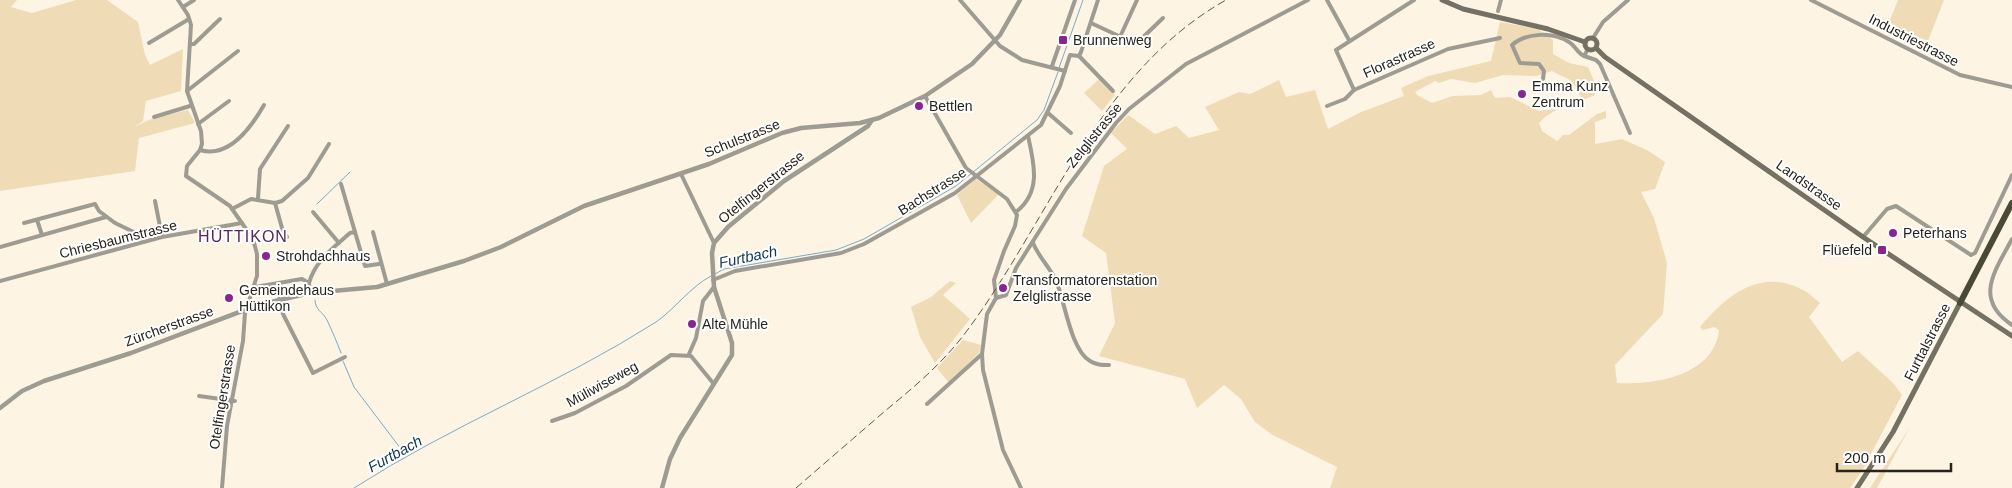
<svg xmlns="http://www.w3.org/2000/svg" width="2012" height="488" font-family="Arial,sans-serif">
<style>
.green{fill:#efdcb6}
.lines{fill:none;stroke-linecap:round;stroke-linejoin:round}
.stream{stroke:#78abcd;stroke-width:1}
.minor{stroke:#9e9c92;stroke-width:4}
.tertiary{stroke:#9e9c92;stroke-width:4.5}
.secondary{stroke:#747164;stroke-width:5}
.trunk{stroke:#4a4836;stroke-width:6}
.rail{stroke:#5e584e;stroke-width:1;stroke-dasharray:8 4;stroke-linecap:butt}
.poi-dot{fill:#862690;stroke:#fff;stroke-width:2}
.labels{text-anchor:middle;stroke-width:4;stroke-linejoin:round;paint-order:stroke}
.poi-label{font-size:14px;fill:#28241c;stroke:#fff;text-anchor:start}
.street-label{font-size:14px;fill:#28241c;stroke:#fff}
.water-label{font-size:15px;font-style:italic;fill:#0e3850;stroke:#fff}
.quarter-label{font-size:16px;letter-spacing:1px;fill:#552759;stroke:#fff}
</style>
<rect width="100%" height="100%" fill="#fdf4e3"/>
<g class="green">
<polygon points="0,0 17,0 11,7 32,13 76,0 107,0 138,22 145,55 150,65 183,49 181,91 146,101 143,121 134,127 151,119 188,110 195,123 139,138 135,171 0,191"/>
<polygon points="1898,0 1944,0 1928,41 1888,25"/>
<path d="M1500,22l38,7 15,11v14l16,9 19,4 9,20 -2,8 -12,5 -13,-20 -18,-9 -16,5 -33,-1 -28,8 -24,-4 -12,4 -4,-2 -20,11 2,3 15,8 21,-7 28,-1 10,-5 4,8 15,-1 29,14 15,-2 2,1 -11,7 -6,6 3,8 15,10 6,-6h6l28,-21 9,-3v7l-11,4v22l27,-5 25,11 18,12 -10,27 -14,3 13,26 13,45 -4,51 -48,51 2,18c37,2 97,-7 102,-53l-5,-3 -11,3 -3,-3c25,-30 59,-59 101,-38 7,3 13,9 19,14l-11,14 33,45 16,-11 35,32 9,12 -39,74 -13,19h-520l7,-21 -66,-33 -16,-12 -14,-23 -17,-14 -27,23 -12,-29 -86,-23 16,-33 -9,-70 -24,-17 22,-70 23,-17 -16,-16 17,-18 27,19 21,-8 13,12 30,-8 -14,-23 34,-15 11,2 29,-14 7,17 29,-7 13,39 33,-17 43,-16 -3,-8 27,-12 63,-15z"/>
<polygon points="1099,79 1115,95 1102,111 1084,93"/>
<polygon points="976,179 999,194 971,223 957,195"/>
<polygon points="950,281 956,283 943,295 970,319 935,363 920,337 911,307 931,297"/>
<polygon points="963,340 981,345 979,353 949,383 937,368"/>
<polygon points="1910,427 1877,488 1870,488"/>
</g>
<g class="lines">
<g class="stream">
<polyline points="1059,68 1083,0"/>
<polyline points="317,204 350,172"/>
<polyline points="715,274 724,269 836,250 864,239 956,186 1037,120 1044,110 1058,72"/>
<path d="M315,300c0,10 8,12 12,20 5,11 10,22 14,33"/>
<polyline points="343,361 354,387 401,449"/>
<path d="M354,488c96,-62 205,-104 302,-166 19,-13 34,-35 55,-46"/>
</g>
<g class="minor">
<polyline points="178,0 188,15 191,25 187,91 201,131 202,144 200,150 187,166 186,176 230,206 253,239 257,254 257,276 245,313 243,341 227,426 222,488"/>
<polyline points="960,0 1000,46 1022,60 1065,71"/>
<polyline points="1327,0 1349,40"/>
<polyline points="1811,0 1960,75 2012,87"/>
<polyline points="183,7 194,0"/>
<polyline points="1498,11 1501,0"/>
<polyline points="1091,23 1136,44 1163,18"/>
<polyline points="1120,37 1137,0"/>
<polyline points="1593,38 1603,22 1628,0"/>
<polyline points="149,43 189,19"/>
<polyline points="190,44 194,44 220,19"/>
<polyline points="1079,56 1113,91"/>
<polyline points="1584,56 1596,60 1600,64 1630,133"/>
<polyline points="1052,66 1075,0"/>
<path d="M1543,79l1,-8 -5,-7 -19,-1 -8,-18c15,-13 41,-13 57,-3 7,4 8,11 15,14l4,-7"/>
<polyline points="1354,90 1336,50 1414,0"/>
<polyline points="187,91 238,51"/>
<polyline points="925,96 966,168 1007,199 1017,215 1015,226 1004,251 994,280 996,298 987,314 982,354 927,404"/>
<polyline points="1327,106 1345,99 1354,90 1448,49 1500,38"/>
<polyline points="1048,113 1071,133"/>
<polyline points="154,117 190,106"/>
<polyline points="198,124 229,101"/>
<path d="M200,150c30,9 52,-24 64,-45"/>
<polyline points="681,174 714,243"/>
<polyline points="341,184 355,232"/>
<polyline points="258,198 260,169 288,126"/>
<polyline points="155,201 162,237"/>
<polyline points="275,203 282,228 287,237"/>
<polyline points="232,209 251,199 275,203 282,201 308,178 329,144"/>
<polyline points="313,212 339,243"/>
<path d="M1016,212c26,-20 18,-49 12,-76"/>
<polyline points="37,220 42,235"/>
<polyline points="24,223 95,204 99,211 115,223 142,236 146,241"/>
<polyline points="373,232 387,284"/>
<polyline points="1863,237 1887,209 1896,206 1971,255 1975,253 2012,175"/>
<path d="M2012,239c-17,32 -39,60 0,86"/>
<path d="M1033,243c6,15 18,25 24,40 8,20 14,67 33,78 6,4 12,4 19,4"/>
<polyline points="0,247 106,217"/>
<polyline points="713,280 735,271 841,253 864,244 955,193 1041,125 1060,86 1070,55 1079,56 1081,52 1098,0"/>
<polyline points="0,281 162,237 242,223"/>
<path d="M309,283c6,-22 24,-35 41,-50l5,-1 10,34 14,-2"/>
<polyline points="255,287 302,279 309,283 310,293"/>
<polyline points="996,298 1006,295 1016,268 1066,189 1116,123 1129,109 1186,64 1308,0"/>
<polyline points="279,299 283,314 313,373 345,357"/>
<polyline points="689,354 696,338 703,301 714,287"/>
<polyline points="982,354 983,370 1003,450 1021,488"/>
<polyline points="199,396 235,401"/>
<polyline points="552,421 575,413 626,386 671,355 691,356 713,383"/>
</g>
<g class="tertiary">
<polyline points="0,408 22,391 44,381 131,353 258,305 310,293 377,287 464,261 501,247 584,206 709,164 782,133 801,128 860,123 879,118 925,96 972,64 1000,35 1020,0"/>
<polyline points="662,488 670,459 680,438 732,355 732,343 714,287 712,253 714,243 728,227 784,181 868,126 872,120"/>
</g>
<g class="secondary">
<polyline points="1442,0 1463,9 1548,29 1585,42"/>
<circle cx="1591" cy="44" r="6"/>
<polyline points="1596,48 1605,57 1863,237 2012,336"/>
<polyline points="1857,488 1893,432 1960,303"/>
</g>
<polyline class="trunk" points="1960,303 2012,203"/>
<path class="rail" d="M796,488c30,-26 59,-51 89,-77 29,-24 58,-48 81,-79 84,-112 132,-260 260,-332"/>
</g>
<g class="poi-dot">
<rect x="1058" y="35" width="10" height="10" rx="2.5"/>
<circle cx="1522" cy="94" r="5"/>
<circle cx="919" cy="106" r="5"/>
<circle cx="1893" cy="233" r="5"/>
<rect x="1877" y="245" width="10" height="10" rx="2.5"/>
<circle cx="266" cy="256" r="5"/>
<circle cx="1003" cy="288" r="5"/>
<circle cx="229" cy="298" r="5"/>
<circle cx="692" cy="324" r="5"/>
</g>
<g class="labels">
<g class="poi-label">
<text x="1073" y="45">Brunnenweg</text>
<text x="1532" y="91">Emma Kunz<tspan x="1532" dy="16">Zentrum</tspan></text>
<text x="929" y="111">Bettlen</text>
<text x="1903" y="238">Peterhans</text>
<text x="1872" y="255" text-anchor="end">Flüefeld</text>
<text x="276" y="261">Strohdachhaus</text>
<text x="1013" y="285">Transformatorenstation<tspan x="1013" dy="16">Zelglistrasse</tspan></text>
<text x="239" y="295">Gemeindehaus<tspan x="239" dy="16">Hüttikon</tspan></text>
<text x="702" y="329">Alte Mühle</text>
</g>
<g class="street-label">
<text transform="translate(1914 40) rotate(27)" y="5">Industriestrasse</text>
<text transform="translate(1399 58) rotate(-24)" y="5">Florastrasse</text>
<text transform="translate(1094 135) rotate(-51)" y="5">Zelglistrasse</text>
<text transform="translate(742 138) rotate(-22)" y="5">Schulstrasse</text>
<text transform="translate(1809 185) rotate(35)" y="5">Landstrasse</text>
<text transform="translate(761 187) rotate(-39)" y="5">Otelfingerstrasse</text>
<text transform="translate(932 191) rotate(-32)" y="5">Bachstrasse</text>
<text transform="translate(118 239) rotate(-14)" y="5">Chriesbaumstrasse</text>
<text transform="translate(169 326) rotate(-20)" y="5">Zürcherstrasse</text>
<text transform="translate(1927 342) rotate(-63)" y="5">Furttalstrasse</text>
<text transform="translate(602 384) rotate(-29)" y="5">Müliwiseweg</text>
<text transform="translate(222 397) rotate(-81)" y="5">Otelfingerstrasse</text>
</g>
<g class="water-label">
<text transform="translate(748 257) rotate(-12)" y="5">Furtbach</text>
<text transform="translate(395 454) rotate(-29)" y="5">Furtbach</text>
</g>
<g class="quarter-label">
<text x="243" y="242">HÜTTIKON</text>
</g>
</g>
<path d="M1837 463v8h114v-8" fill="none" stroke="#28241c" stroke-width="2.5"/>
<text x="1844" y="463" font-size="15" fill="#28241c" stroke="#ffffff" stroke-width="4" paint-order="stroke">200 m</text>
</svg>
